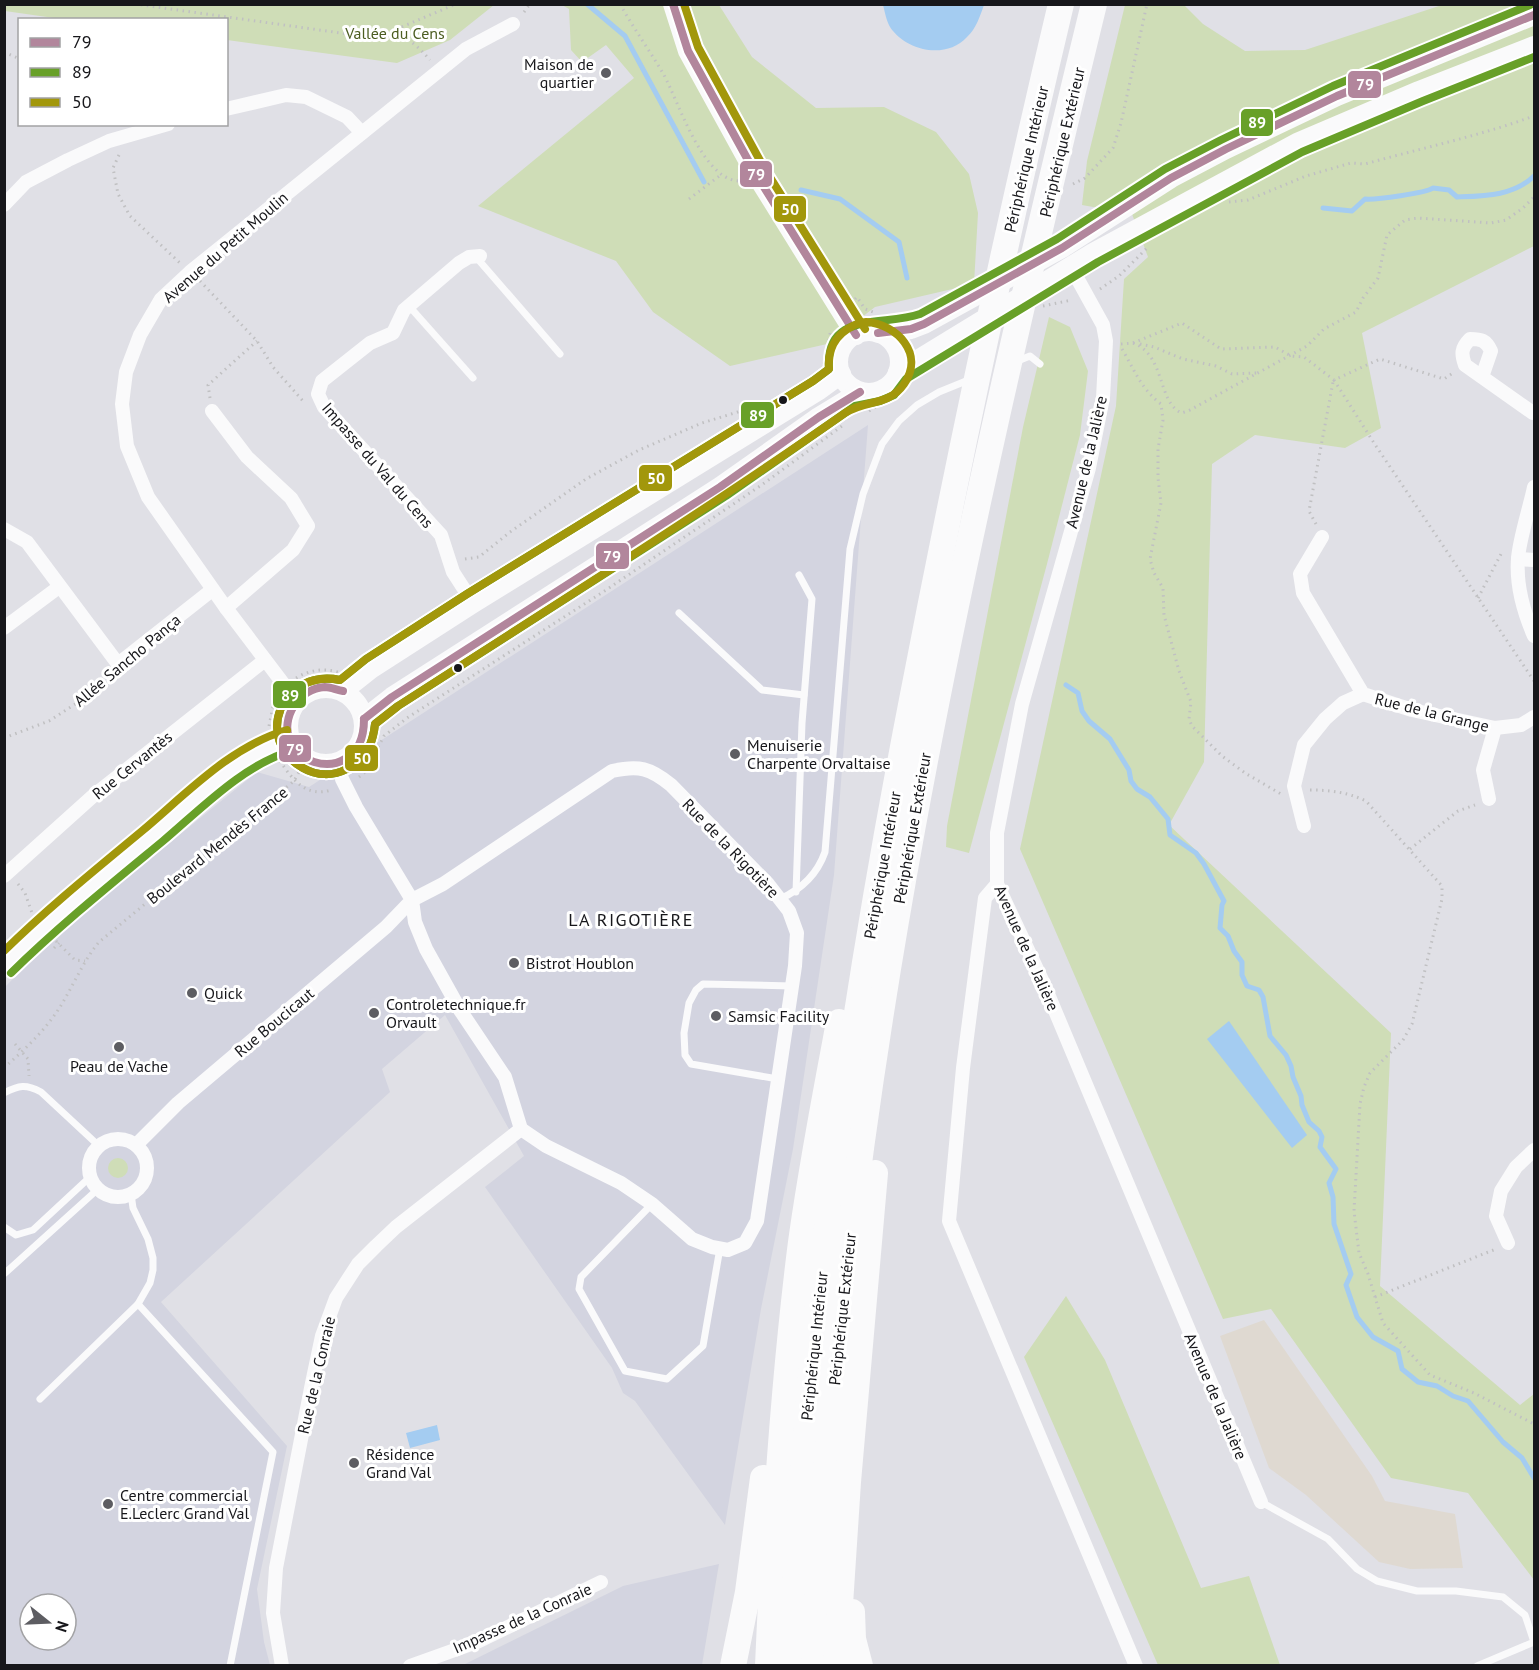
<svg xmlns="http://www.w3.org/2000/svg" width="1539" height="1670" font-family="'PT Sans',sans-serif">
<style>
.built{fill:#d3d4e0;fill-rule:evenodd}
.industrial{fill:#dfd9d1}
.green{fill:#cfddb7}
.water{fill:#a4ccf1}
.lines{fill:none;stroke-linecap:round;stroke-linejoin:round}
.stream{stroke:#a4ccf1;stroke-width:5}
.path{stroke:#c0c0c2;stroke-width:3;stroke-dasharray:1.5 4.5;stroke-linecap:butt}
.lane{stroke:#fafafb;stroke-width:7}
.street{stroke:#fafafb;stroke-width:14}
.secondary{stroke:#fafafb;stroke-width:20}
.highway{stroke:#fafafb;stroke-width:26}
.bus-1-casing{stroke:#fff;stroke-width:12}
.bus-2-casing{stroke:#fff;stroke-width:12}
.bus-3-casing{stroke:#fff;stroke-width:12}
.bus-1{stroke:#b2869c;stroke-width:8}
.bus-2{stroke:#68a028;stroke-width:8}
.bus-3{stroke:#a2970b;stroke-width:8}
.poi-dot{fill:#5d5d62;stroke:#fff;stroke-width:2}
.bus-dot{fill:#17171b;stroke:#fff;stroke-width:2}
.labels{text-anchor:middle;stroke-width:6;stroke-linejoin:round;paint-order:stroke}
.park-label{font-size:16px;fill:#4c5d21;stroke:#fff}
.poi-label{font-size:16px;fill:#17171b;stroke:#fff;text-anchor:start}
.street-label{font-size:16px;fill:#17171b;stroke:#fff}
.neighbourhood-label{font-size:18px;letter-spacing:1.5px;fill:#17171b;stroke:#fff}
.line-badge{stroke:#fff;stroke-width:2}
.badge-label{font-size:16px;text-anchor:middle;font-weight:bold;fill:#fff}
</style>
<rect width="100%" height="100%" fill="#e0e0e6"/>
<g class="built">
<path d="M868,425l-34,450 -41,274 -32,160 -36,216 -90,-124 -12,-8 -11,-25 -127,-181 39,-31 -79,-141 -63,54 8,23 -229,210 126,144 -30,143 7,53 6,23 -265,1v-679l51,-52 201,-163 52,15zM30,1604h36v36h-36z"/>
<polygon points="719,1564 702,1665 463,1665 623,1586"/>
</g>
<polygon class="industrial" points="1264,1320 1372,1476 1385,1501 1455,1514 1463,1568 1410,1569 1379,1562 1306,1495 1269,1468 1220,1336"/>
<g class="green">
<polygon points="5,4 494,4 494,5 450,40 397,63 227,40 226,20 68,20 5,11"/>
<polygon points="562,5 719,5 752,57 816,108 884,107 936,132 969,174 978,213 974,284 875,307 827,344 730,366 653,312 616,261 478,206 634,78 606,45 582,62 571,50 569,9"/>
<polygon points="1125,5 1184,5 1203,24 1245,51 1305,50 1442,5 1534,5 1534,246 1362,333 1381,428 1345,448 1255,435 1212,464 1204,762 1169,825 1391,1033 1380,1286 1520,1405 1534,1394 1534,1580 1468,1493 1391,1478 1271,1309 1223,1319 1020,849 1116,406 1124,279 1148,257 1132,214 1082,205 1087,161"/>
<polygon points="1049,317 1070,327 1088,371 1080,435 1047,564 969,853 946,847 947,826 1023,427"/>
<circle cx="118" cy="1168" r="10"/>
<polygon points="1066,1296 1105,1360 1201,1588 1249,1576 1280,1665 1158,1665 1024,1357"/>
</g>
<g class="water">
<path d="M883,5v-1l101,1c-4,11 -8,24 -17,32 -21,23 -61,14 -77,-10 -4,-7 -5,-15 -7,-22z"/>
<polygon points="1229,1021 1307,1135 1292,1148 1207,1039"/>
<polygon points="437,1425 440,1440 410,1448 406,1433"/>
</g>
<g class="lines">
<g class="stream">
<polyline points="587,4 625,36 704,182"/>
<polyline points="801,190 840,199 899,242 907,278"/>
<path d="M1323,208l29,3 13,-12c11,1 61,-6 68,-11l16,2 8,7c27,-1 57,-1 77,-21"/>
<polyline points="1066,685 1078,693 1082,711 1089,721 1110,739 1129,770 1131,781 1137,789 1150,797 1168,819 1170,835 1196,853 1204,864 1224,901 1222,905 1220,928 1228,936 1234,951 1242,962 1242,975 1247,986 1259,990 1263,997 1270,1036 1286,1055 1291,1066 1293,1077 1301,1096 1302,1105 1309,1122 1319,1131 1322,1137 1320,1147 1336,1169 1329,1183 1333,1197 1334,1224 1351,1274 1346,1285 1357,1317 1373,1337 1398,1351 1402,1369 1418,1382 1437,1386 1453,1396 1468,1401 1503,1442 1522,1458 1534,1478"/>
</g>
<g class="path">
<polyline points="135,4 355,35 392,31 456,4"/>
<path d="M620,4c14,25 30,47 44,71 15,28 38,103 74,106"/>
<polyline points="524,12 530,4"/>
<path d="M392,31c16,7 26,15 38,29"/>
<polyline points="4,52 20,59"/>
<polyline points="119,155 113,168 118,194 130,216 180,263"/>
<polyline points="1073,184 1085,178 1113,148 1121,123 1147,4"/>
<polyline points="689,199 722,174"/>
<path d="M1229,202l19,-2 58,-24 45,-13 14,1c57,-16 114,-28 169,-48"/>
<polyline points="200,281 257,341 273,367 303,401"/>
<polyline points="1100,289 1119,276 1149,246"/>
<polyline points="855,299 857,297 865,309 876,313"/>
<polyline points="1043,306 1072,300"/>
<path d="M1133,343c33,12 24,60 49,70l8,-3 117,-64 17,-17 32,-17 7,-14 15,-20 9,-43 18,-15 13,-2 73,5 15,-3 17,-12 11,-11"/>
<polyline points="1121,344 1133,343 1182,323 1221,349 1275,347 1291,356 1304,357 1334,380 1380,359 1444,379 1453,373"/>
<polyline points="1140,344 1154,347 1183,359 1216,366 1232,374 1257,373"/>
<path d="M1122,349c12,20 19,40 39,55l2,16 -5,29v29l3,25 -11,56 4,14 9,15 1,27 15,56 12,31 -2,17 3,7 30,30 23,17 36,21"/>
<polyline points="824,364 831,329"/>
<polyline points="1334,380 1374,443 1534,681"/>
<polyline points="210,398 208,385 257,341"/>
<polyline points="869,411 902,391"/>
<polyline points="1316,524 1309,511 1333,382"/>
<polyline points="465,559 479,557 510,532 586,479 639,450 702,423 741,411 758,404"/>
<polyline points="1478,598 1501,554"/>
<path d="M296,678c13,-8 27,-10 42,-6"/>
<polyline points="269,726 274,702"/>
<polyline points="4,738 49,721 91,694 111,676"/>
<path d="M280,761c12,18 26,37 51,29"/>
<polyline points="359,777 364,773 384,736 407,718 606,590 763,484 842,426"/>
<path d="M1310,790c20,0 37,2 56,11l76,85v13l-30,125 -9,16 -33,33 -6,14 -4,17 -6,107 5,42 9,21 15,49 47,52 44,18 60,31"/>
<polyline points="1410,849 1458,811 1475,805"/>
<polyline points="18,884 25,893 32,913"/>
<polyline points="56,941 75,960 85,961"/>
<polyline points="54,948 59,943"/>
<polyline points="15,1044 28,1059 29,1076"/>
<path d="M4,1068c22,-20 44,-40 59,-66 12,-20 21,-42 36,-60l195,-161 12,-22"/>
<polyline points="1375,1297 1496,1249"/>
</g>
<g class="lane">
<polyline points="476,257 560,354"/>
<polyline points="409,306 473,378"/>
<polyline points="1015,362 1030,356 1040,364"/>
<polyline points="679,613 762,690 804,695"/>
<polyline points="796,892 802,723 812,599 799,575"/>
<path d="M780,899c22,-10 37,-24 45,-47l25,-303 13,-55 19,-50 17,-23 18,-16 22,-13 32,-13"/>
<polyline points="778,1079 691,1064 685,1055 684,1033 689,1003 696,990 703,984 792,986"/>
<path d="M4,1093c15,-8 22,-9 37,-1l58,54"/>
<polyline points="652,1204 581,1277 579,1289 625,1371 667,1379 703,1346 720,1248"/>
<polyline points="4,1227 16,1235 33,1230 90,1177"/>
<polyline points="4,1274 98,1189"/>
<polyline points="138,1304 273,1452 230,1666"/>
<polyline points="40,1399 138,1304 150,1283 153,1270 153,1258 148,1239 133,1208 131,1194"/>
<polyline points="1261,1502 1328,1539 1357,1569 1377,1581 1417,1591 1456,1591 1503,1597 1525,1615 1534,1642 1477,1666"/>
</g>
<g class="street">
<polyline points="226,109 286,95 306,97 347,117 362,133"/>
<polyline points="4,205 26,182 68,160 109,141 168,124"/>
<polyline points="1071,267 1103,325 1106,341 1103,398 1089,468 1022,704 997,833 997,884 1043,982 1261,1502"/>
<path d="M1482,377l9,-26c-5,-11 -10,-12 -21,-12 -9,9 -9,15 -5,26l68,48"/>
<polyline points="212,411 247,457 291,498 308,526 293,550 226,608"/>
<path d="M1534,487c-4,20 -15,53 -16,72 -2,26 6,54 16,77"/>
<polyline points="4,529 27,542 118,664 212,590"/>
<polyline points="1322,537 1300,574 1303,593 1363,694 1412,710 1495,728 1521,725 1534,717"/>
<polyline points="1518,559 1534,560"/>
<polyline points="473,603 453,572 441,535 324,407 318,394 322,381 370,343 393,333 404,310 459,263 469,257 480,256"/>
<polyline points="4,628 59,587"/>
<polyline points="299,699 285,686 226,608 148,497 127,446 122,404 126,372 140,335 161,299 190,272 466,49 513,24"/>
<polyline points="1489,799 1483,770 1495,728"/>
<polyline points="1304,826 1294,786 1304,745 1325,719 1343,703 1363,694"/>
<polyline points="4,876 93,796 265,660"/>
<polyline points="997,884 985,898 963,1068 949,1221 1136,1666"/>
<circle cx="118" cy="1168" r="29"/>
<path d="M136,1145l42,-42 208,-176 26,-27 31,-16 169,-113c27,-6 38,-3 59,14l97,99 21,27 8,22 -2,33 -38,255 -12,22 -17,7 -16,-3 -20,-8 -40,-35 -31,-21 -75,-37 -25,-17 -16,-52 -45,-67 -34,-61 -11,-27 -3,-22 -56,-93 -14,-28 -3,-17"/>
<polyline points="1508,1243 1496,1216 1501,1191 1516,1167 1534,1150"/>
<polyline points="282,1666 273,1613 276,1568 312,1383 322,1336 336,1298 358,1264 376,1246 396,1227 521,1129"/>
<polyline points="410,1666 477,1642 601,1582"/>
</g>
<g class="secondary">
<polyline points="673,4 688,51 754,171 856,335"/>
<circle cx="869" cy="362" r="31"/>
<polyline points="878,333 911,329 924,324 1062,248 1171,178 1226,149 1337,96 1534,15"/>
<polyline points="898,372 1093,253 1297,143 1419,91 1534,46"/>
<circle cx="326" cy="726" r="38"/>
<polyline points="343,691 372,668 473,603 819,390 841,374"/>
<polyline points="364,719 392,697 720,487 819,417 860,392"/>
<polyline points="4,966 43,927 227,773 273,745 290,740"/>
</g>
<g class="highway">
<polyline points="852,1612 853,1639 860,1666"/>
<polyline points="733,1666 748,1592 763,1478"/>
<path d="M768,1666c6,-139 15,-278 32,-416 10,-77 25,-152 39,-228"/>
<path d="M790,1666c8,-142 18,-282 35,-422 22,-183 52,-364 87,-544 45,-233 94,-465 149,-696"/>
<path d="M814,1666c22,-564 147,-1116 280,-1662"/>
<polyline points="836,1666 848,1482 875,1173"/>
</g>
<defs>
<g id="bus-1">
<polyline points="673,4 688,51 754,171 856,335"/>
<polyline points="878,333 911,329 924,324 1062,248 1171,178 1226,149 1337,96 1534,15"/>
<path d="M343,691c-6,-1 -13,-4 -18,-4 -26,1 -45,31 -35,54 9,21 37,29 55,18 15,-8 19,-25 19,-40"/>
<polyline points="364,719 392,697 720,487 819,417 860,392"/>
</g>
<g id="bus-2">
<path d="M1530,5l-197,81 -112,54 -56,29 -108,70 -137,75c-37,13 -95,-4 -91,55l-16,12 -346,213 -101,65 -26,21c-59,-12 -87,60 -37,88 14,8 30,8 44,1 18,-8 26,-26 28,-45l23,-18 328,-210 129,-90 25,-5 14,-6 12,-16 192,-117 204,-110 121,-51 111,-44"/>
<path d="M11,973c48,-47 100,-89 152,-132 39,-33 80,-76 130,-91"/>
</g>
<g id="bus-3">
<polyline points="684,4 698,47 763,166 865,329"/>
<path d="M862,322c-23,8 -35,24 -33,47l-16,12 -346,213 -101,65 -26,21c-59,-12 -87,60 -37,88 14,8 30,8 44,1 18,-8 26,-26 28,-45l23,-18c150,-97 301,-191 447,-293 21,-14 43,-6 59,-29 21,-30 -7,-60 -38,-62"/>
<path d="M4,951c44,-43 91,-81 138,-120 44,-37 89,-85 145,-101"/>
</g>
</defs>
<use href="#bus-1" class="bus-1-casing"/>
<use href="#bus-2" class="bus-2-casing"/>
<use href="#bus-3" class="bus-3-casing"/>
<use href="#bus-1" class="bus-1"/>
<use href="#bus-2" class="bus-2"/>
<use href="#bus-3" class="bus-3"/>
</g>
<g class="poi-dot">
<circle cx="606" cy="73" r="6"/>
<circle cx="735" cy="754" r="6"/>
<circle cx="514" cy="963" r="6"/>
<circle cx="192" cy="993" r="6"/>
<circle cx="374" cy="1013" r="6"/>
<circle cx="716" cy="1016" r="6"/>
<circle cx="119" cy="1047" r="6"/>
<circle cx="354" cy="1463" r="6"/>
<circle cx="108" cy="1504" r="6"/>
</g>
<g class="bus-dot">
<circle cx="783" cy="400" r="5"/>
<circle cx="458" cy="668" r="5"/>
</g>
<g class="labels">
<g class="park-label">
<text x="395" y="39">Vallée du Cens</text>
</g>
<g class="poi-label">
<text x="594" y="70" text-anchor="end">Maison de<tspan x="594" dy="18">quartier</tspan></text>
<text x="747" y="751">Menuiserie<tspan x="747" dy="18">Charpente Orvaltaise</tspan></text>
<text x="526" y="969">Bistrot Houblon</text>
<text x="204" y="999">Quick</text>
<text x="386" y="1010">Controletechnique.fr<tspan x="386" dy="18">Orvault</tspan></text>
<text x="728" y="1022">Samsic Facility</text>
<text x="119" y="1072" text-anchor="middle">Peau de Vache</text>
<text x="366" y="1460">Résidence<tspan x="366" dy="18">Grand Val</tspan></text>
<text x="120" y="1501">Centre commercial<tspan x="120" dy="18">E.Leclerc Grand Val</tspan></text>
</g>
<g class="street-label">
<text transform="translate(1062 142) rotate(-77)" y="6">Périphérique Extérieur</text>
<text transform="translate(1026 159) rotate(-77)" y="6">Périphérique Intérieur</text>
<text transform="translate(225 247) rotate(-41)" y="6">Avenue du Petit Moulin</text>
<text transform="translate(1086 462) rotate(-77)" y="6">Avenue de la Jalière</text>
<text transform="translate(378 465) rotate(49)" y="6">Impasse du Val du Cens</text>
<text transform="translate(127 660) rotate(-40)" y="6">Allée Sancho Pança</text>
<text transform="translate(1432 712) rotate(14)" y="6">Rue de la Grange</text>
<text transform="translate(132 765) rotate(-39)" y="6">Rue Cervantès</text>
<text transform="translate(912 828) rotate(-80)" y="6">Périphérique Extérieur</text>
<text transform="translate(217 845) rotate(-39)" y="6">Boulevard Mendès France</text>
<text transform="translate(731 848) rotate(46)" y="6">Rue de la Rigotière</text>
<text transform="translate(882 865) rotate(-80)" y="6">Périphérique Intérieur</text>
<text transform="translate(1027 948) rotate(66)" y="6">Avenue de la Jalière</text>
<text transform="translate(274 1022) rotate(-40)" y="6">Rue Boucicaut</text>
<text transform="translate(842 1309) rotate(-84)" y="6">Périphérique Extérieur</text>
<text transform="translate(814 1346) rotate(-84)" y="6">Périphérique Intérieur</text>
<text transform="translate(316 1375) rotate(-77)" y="6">Rue de la Conraie</text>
<text transform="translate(1216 1396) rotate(67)" y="6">Avenue de la Jalière</text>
<text transform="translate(522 1618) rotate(-24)" y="6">Impasse de la Conraie</text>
</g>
<g class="neighbourhood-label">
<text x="631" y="926">LA RIGOTIÈRE</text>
</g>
</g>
<g class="line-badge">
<rect x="1347" y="70" width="35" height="29" rx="6" fill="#b2869c"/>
<rect x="1240" y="108" width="34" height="29" rx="6" fill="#68a028"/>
<rect x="739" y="160" width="34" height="28" rx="6" fill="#b2869c"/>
<rect x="773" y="195" width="34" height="28" rx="6" fill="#a2970b"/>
<rect x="740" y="401" width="35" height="28" rx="6" fill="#68a028"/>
<rect x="638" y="464" width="35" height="28" rx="6" fill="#a2970b"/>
<rect x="595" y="542" width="35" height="28" rx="6" fill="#b2869c"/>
<rect x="272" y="680" width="35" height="29" rx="6" fill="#68a028"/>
<rect x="278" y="734" width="34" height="29" rx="6" fill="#b2869c"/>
<rect x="344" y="744" width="35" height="28" rx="6" fill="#a2970b"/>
</g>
<g class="badge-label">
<text x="1365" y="90">79</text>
<text x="1257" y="128">89</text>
<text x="756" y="180">79</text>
<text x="790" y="215">50</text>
<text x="758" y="421">89</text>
<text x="656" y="484">50</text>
<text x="612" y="562">79</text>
<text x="290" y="701">89</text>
<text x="295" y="755">79</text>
<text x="362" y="764">50</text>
</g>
<rect width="1539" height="1670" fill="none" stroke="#17171b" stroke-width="12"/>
<rect x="18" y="18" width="210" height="108" fill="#ffffff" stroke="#a2a2a4" stroke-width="1.5"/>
<rect x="30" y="38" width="30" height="9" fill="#b2869c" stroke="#a2a2a4" stroke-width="1.5"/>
<text x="72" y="48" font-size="18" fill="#17171b">79</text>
<rect x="30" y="68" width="30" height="9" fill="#68a028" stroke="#a2a2a4" stroke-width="1.5"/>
<text x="72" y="78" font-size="18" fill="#17171b">89</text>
<rect x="30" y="98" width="30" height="9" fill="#a2970b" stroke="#a2a2a4" stroke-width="1.5"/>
<text x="72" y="108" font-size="18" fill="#17171b">50</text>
<g transform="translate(48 1622) rotate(108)"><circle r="28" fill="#ffffff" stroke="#a2a2a4" stroke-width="1.5"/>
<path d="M0-4.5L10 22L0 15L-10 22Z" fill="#5d5d62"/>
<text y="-9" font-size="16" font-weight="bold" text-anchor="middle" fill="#17171b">N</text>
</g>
</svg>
